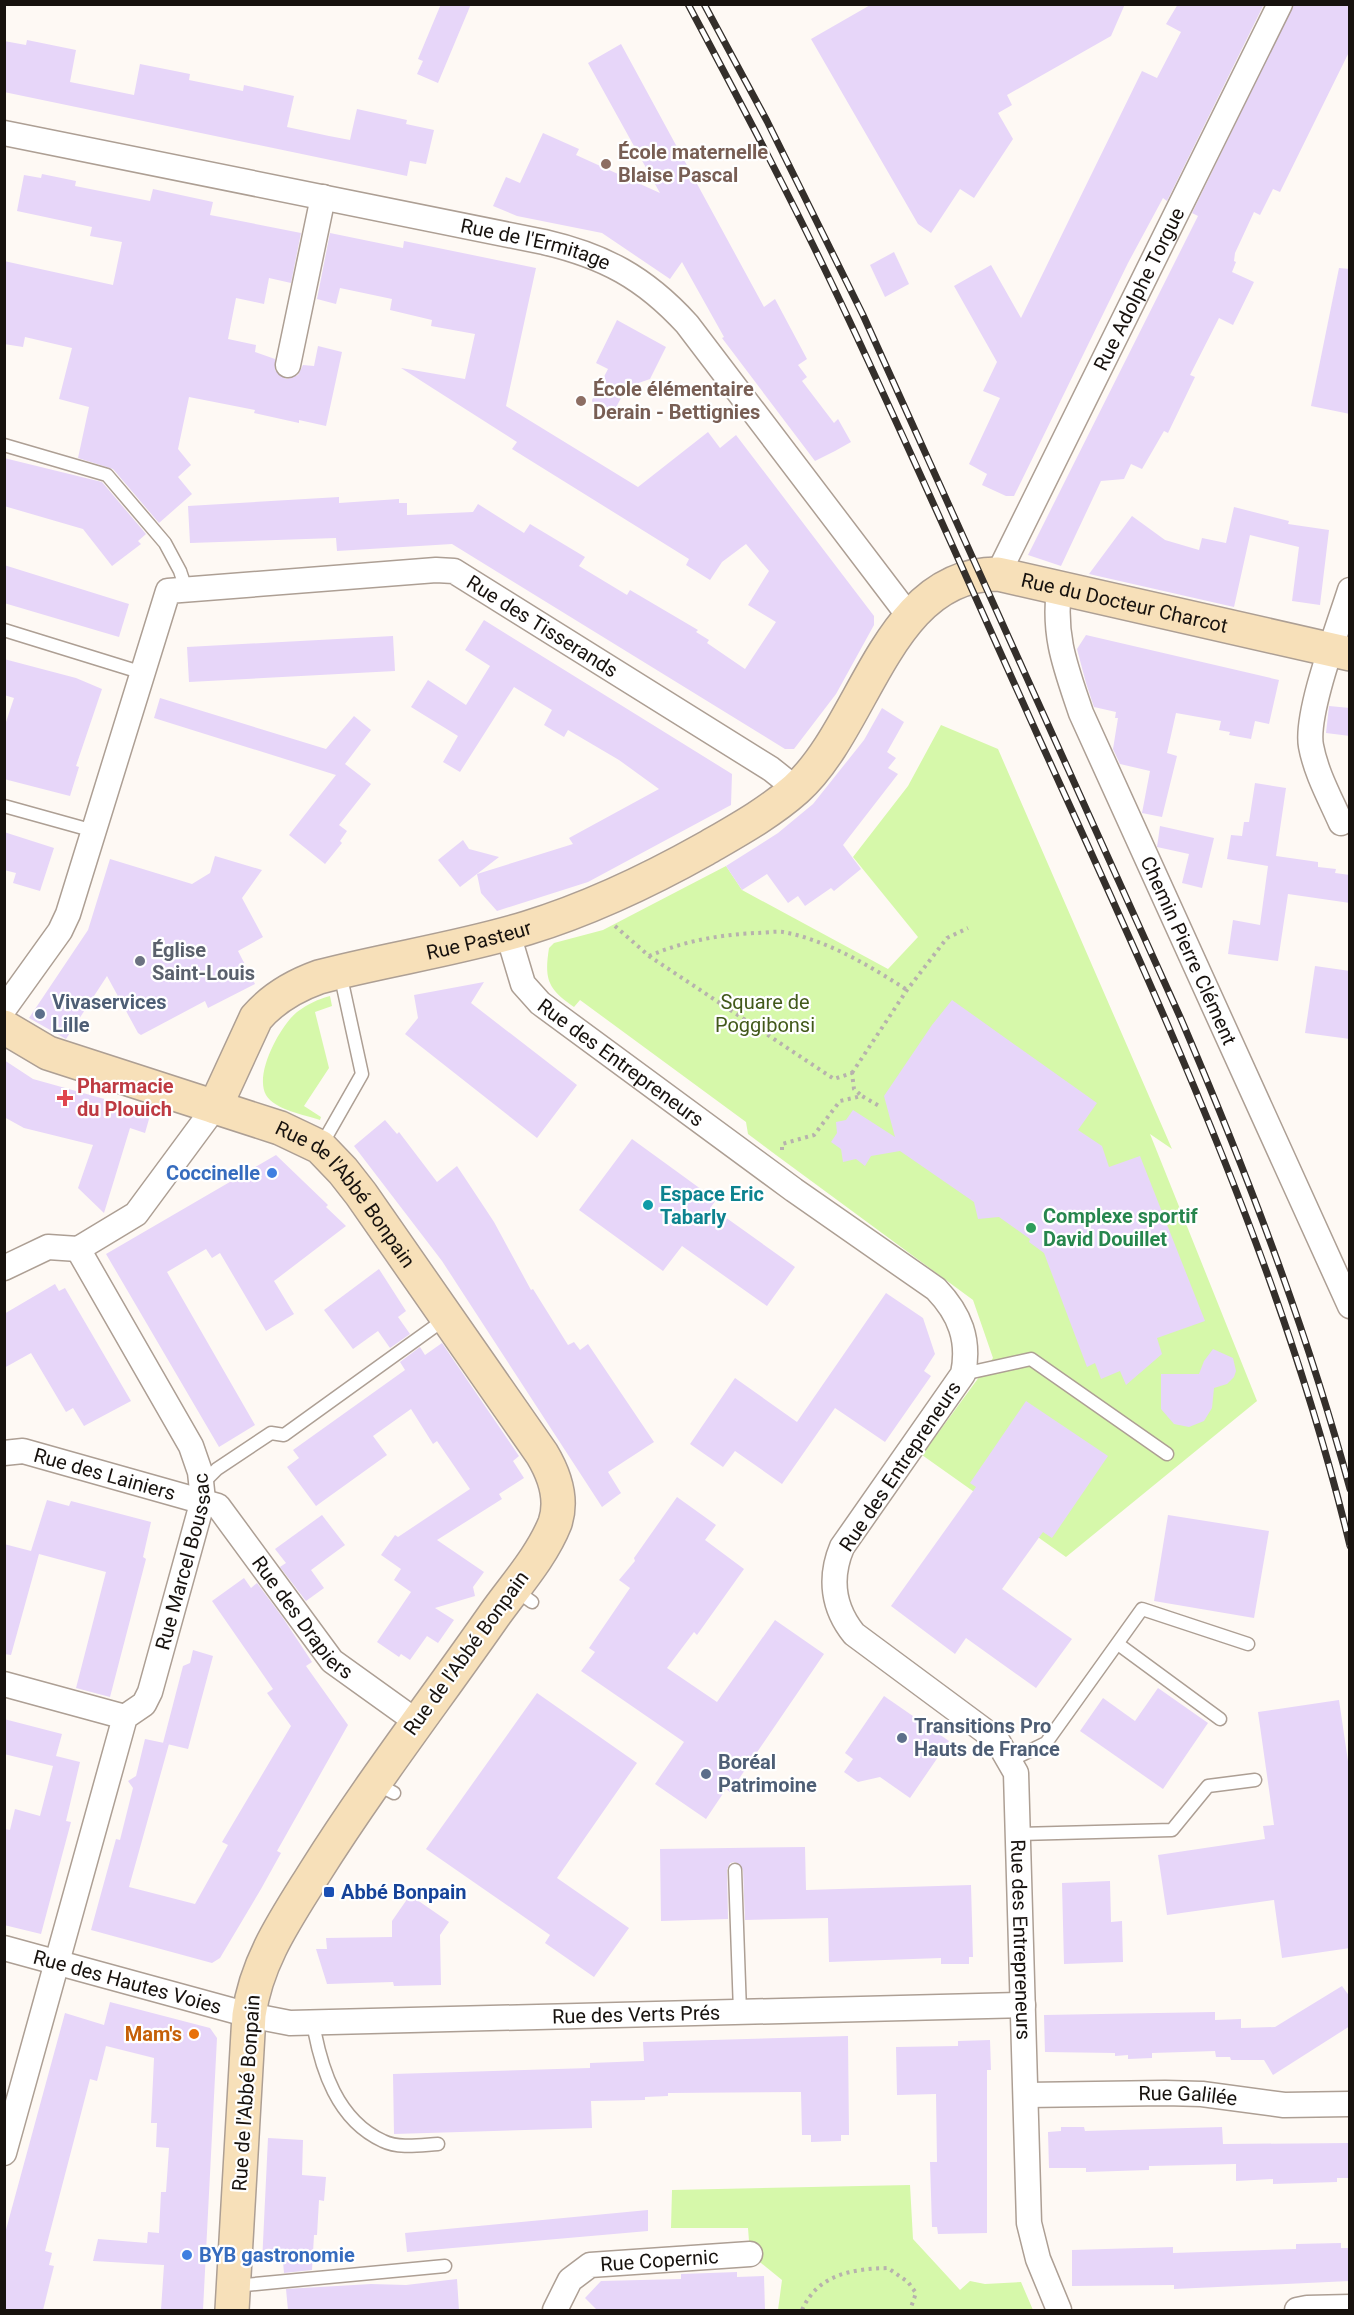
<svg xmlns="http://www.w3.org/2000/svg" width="1354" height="2315" font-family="Roboto,sans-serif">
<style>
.green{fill:#d6f8aa}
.building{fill:#e7d6f9}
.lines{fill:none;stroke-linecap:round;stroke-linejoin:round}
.lane-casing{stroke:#ad9f94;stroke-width:15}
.street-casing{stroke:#ad9f94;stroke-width:27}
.secondary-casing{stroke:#ad9f94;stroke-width:36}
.path{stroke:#b7b2ad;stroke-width:4;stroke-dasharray:3 4.5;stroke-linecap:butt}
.lane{stroke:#fff;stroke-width:12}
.street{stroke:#fff;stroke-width:24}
.secondary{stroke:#f7e0b9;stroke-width:33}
.rail-casing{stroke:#342f2b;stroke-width:7}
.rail{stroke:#fff;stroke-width:4.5;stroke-dasharray:14;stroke-linecap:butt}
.education-dot{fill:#8d6e63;stroke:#fff;stroke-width:2}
.worship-dot{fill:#6b7280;stroke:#fff;stroke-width:2}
.service-dot{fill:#5c6f8a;stroke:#fff;stroke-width:2}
.health-dot{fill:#e0444e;stroke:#fff;stroke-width:2}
.shop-dot{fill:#3f7fe0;stroke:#fff;stroke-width:2}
.culture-dot{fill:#0f9aa8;stroke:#fff;stroke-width:2}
.leisure-dot{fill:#2e9e5b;stroke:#fff;stroke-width:2}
.transit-dot{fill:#1a4fb4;stroke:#fff;stroke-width:2}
.food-dot{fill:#e8710a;stroke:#fff;stroke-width:2}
.labels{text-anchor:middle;stroke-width:4.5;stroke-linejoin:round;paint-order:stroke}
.education-label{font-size:20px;font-weight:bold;fill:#785e54;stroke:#fff;text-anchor:start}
.street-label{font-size:20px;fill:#17120e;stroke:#fff}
.worship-label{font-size:20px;font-weight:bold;fill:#5b616d;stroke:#fff;text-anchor:start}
.service-label{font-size:20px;font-weight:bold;fill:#4e5e75;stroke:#fff;text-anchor:start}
.park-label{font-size:20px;fill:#42591a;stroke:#fff}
.health-label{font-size:20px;font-weight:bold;fill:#be3a42;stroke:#fff;text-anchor:start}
.shop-label{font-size:20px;font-weight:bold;fill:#366cbe;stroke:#fff;text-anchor:end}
.culture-label{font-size:20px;font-weight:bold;fill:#0d838f;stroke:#fff;text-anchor:start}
.leisure-label{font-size:20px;font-weight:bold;fill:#27864d;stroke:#fff;text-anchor:start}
.transit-label{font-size:20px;font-weight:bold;fill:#164399;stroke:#fff;text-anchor:start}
.food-label{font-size:20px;font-weight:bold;fill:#c56008;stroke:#fff;text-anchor:end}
</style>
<rect width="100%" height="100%" fill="#fef9f4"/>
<g class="green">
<path d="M941,725l57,24 174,400 -22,-15 107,267 -191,156 -144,-102 71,-97 -20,-58 -197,-145 -28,-21 -2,-12 -166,-122 -6,7c-26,-18 -30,-27 -25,-59l5,-5 49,-13 123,-64 16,24 146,79 30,-32 -65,-80 55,-71z"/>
<path d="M330,996l2,10 -17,6 14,56 -25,38 17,11 -1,3c-15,-5 -45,-10 -54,-25 -12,-21 14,-69 31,-83 11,-8 21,-13 33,-16z"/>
<polygon points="910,2185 913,2239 960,2290 970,2281 985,2284 1021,2282 1033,2310 778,2310 782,2280 750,2254 748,2228 671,2228 672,2190"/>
</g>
<g class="building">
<polygon points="441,4 471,4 438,83 417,74 423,61 418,59"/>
<polygon points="872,4 1125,4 1111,36 1007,95 1012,105 998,113 1013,139 974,198 960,189 931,233 918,224 811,39"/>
<polygon points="1178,4 1264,4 1167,201 1163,198 1128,263 1014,496 1006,496 982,485 987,474 969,464 1000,398 983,391 997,362 954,286 991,265 1021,318 1142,71 1157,78 1181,32 1166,24"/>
<polygon points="1294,4 1350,4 1350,50 1280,192 1273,189 1260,215 1254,212 1235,253 1234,261 1236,262 1232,272 1254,282 1233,325 1219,318 1190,375 1195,377 1168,433 1164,431 1142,469 1131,464 1124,479 1101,481 1061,566 1028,555 1198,216 1192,213"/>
<polygon points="27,40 76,50 70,82 134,95 140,64 190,74 189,80 243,91 244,85 294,96 287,127 329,136 350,140 357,109 407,120 406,124 434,130 426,164 410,161 407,176 4,92 4,41 26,45"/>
<polygon points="621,44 764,307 775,299 807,359 798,365 807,377 802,381 834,423 838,419 851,442 835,451 815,461 722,338 724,337 682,262 670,279 602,233 517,216 493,206 506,177 520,183 543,133 579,149 576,155 660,193 588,63"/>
<polygon points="42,174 76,181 75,186 150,201 153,189 213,202 210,215 301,233 291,283 269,278 264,304 236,298 228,339 256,345 255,352 275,359 275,370 286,379 298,375 303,365 314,366 318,346 342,352 326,426 299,420 299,423 254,413 255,410 189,397 178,449 191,465 178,477 192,494 159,523 113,469 78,458 89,407 59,399 72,348 25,337 23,347 4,344 4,261 113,285 122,242 90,236 92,227 17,211 24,175 41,178"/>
<polygon points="330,233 403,248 404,241 536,268 506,406 638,487 708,432 720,448 736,435 874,616 874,625 836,694 794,749 785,749 452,544 337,551 336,538 190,543 188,506 339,497 339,503 399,499 399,503 407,503 407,515 473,512 478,504 524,533 530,524 585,557 579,566 627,595 630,590 698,630 696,632 709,640 707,643 745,669 776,622 748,605 769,571 746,544 722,562 710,580 686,565 689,559 512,449 517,442 401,368 465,379 475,334 431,326 432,320 390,310 392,299 340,288 336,304 317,299"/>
<polygon points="894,252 909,284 885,297 870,265"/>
<polygon points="1339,268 1350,269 1350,414 1311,406"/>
<polygon points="617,320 666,347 650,379 627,387 614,411 603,415 594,410 592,400 608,369 596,363"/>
<polygon points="4,458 102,482 146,534 138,541 141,544 112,566 83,529 4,506"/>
<polygon points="1234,507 1289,521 1288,524 1329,530 1320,605 1292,601 1299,547 1250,535 1234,607 1089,574 1132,516 1165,540 1199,550 1202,538 1226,543"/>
<polygon points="4,565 129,604 119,637 4,603"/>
<polygon points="484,620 732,774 731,805 588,882 497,911 481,893 477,874 573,844 569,838 659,789 619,760 568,730 564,737 544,725 552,710 514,687 460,772 443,762 458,736 411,707 428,680 466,705 490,666 465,650"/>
<polygon points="1086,635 1279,680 1269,724 1255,721 1251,739 1229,735 1230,732 1219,730 1221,721 1176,713 1167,753 1177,756 1162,817 1142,813 1150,771 1120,764 1113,749 1118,718 1115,718 1116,712 1094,707 1086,683 1077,649"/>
<polygon points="393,636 395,671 189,682 187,647"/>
<polygon points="4,659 76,678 102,689 76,766 79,767 70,796 4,779 4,728 14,698 4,695"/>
<polygon points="160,698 326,749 354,716 371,730 345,764 371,784 339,825 347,831 340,841 342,843 325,864 289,835 336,775 154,718"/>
<polygon points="1329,706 1350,708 1350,736 1326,733"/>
<polygon points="882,708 904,722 887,752 896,758 888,768 898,774 843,845 861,869 834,891 831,888 805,906 798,896 788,903 767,874 742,890 726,866 778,833 813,804 864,740"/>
<polygon points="1255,783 1286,788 1276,856 1318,862 1318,867 1336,869 1335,873 1350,875 1350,903 1288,894 1278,961 1228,954 1233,920 1260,925 1268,866 1227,859 1231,835 1242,836 1244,822 1249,822"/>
<polygon points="1160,826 1214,838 1202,888 1182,883 1189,854 1157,847"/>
<polygon points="4,832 54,848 40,891 13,883 16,873 4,870"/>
<polygon points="463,840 469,849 499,857 460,887 438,860"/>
<polygon points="215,856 262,870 242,898 263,937 238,951 255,984 208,1008 205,1001 141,1035 138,1033 107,976 66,1039 29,1018 88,930 110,859 192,884 210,873"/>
<polygon points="1315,966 1350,971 1350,1039 1305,1033"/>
<polygon points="484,982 471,1003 577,1085 537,1138 405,1034 418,1018 414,995"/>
<polygon points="952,1000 1097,1103 1078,1130 1102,1146 1109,1167 1140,1156 1205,1321 1157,1338 1162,1354 1126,1385 1120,1371 1101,1379 1095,1363 1087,1367 1044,1253 1029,1242 1030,1239 999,1217 978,1219 974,1202 900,1151 871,1156 865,1166 856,1159 843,1162 841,1149 831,1142 837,1133 836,1122 846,1120 853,1110 895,1137 884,1096 932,1025"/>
<polygon points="4,1060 33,1079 151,1112 145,1133 130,1128 104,1213 78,1188 93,1145 24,1128 4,1117"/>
<polygon points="385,1120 397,1134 399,1132 437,1182 457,1166 494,1222 531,1290 533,1289 568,1345 574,1342 580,1350 588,1344 654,1442 608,1472 621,1493 602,1507 442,1261 354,1146"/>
<polygon points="632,1139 716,1200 711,1207 795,1267 767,1306 682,1246 663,1271 579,1210"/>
<polygon points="276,1155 328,1205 326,1207 346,1226 274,1281 294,1314 266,1331 220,1253 212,1258 206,1249 167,1272 255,1425 219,1447 106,1254"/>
<polygon points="379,1269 406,1311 398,1317 410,1334 390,1348 378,1331 353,1349 324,1310"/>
<polygon points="55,1284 59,1291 65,1288 131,1401 84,1426 73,1408 66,1412 31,1353 4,1368 4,1314"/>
<polygon points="886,1293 923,1318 935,1354 924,1371 931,1376 885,1442 835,1408 782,1484 735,1451 723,1467 690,1444 735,1378 797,1422"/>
<polygon points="442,1343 519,1456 513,1461 524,1478 499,1494 502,1499 437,1540 484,1572 473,1587 475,1596 435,1608 454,1620 438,1643 427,1636 410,1660 401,1654 399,1657 377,1642 411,1592 394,1580 401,1569 381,1555 395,1535 398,1537 470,1489 437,1441 433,1444 411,1409 373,1436 387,1455 316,1506 287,1467 299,1458 293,1450 405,1370 400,1362 420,1347 425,1355"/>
<polygon points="1213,1349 1233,1358 1236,1371 1234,1377 1227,1384 1214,1388 1212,1408 1204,1421 1189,1427 1174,1424 1161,1409 1161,1374 1199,1374 1204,1361"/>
<polygon points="1026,1401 1108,1456 1052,1538 1043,1532 1002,1589 1072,1639 1036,1688 966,1638 955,1654 891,1606 976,1487 970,1483"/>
<polygon points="677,1497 716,1525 705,1540 744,1569 697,1635 694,1632 667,1668 717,1702 775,1620 824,1654 730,1792 726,1789 706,1819 655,1784 684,1742 581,1671 595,1652 589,1648 630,1588 619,1580 635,1561 634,1558"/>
<polygon points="47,1500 69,1506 71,1501 151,1522 143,1557 146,1559 110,1697 76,1688 106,1572 39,1554 11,1655 4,1654 4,1544 31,1551"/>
<polygon points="322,1515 345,1545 311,1570 324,1588 306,1601 280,1567 286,1563 275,1549"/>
<polygon points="1168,1515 1269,1531 1254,1618 1154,1601"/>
<polygon points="244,1578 251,1588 257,1583 283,1618 312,1662 306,1666 348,1725 277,1851 281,1853 261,1889 220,1958 212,1963 91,1930 116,1839 120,1840 133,1788 128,1781 136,1776 145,1739 169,1744 129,1887 195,1904 228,1845 222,1842 291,1726 267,1693 273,1689 212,1601"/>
<polygon points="193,1650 213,1656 188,1749 163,1743 183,1666 190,1663"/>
<polygon points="1158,1688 1208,1723 1163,1789 1080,1731 1103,1698 1135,1721"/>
<polygon points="537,1693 637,1763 557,1878 629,1928 594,1977 545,1943 550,1935 426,1849"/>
<polygon points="884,1696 949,1741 910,1798 880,1777 858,1782 844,1772 853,1759 845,1753"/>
<polygon points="1339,1700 1350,1775 1350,1948 1282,1958 1274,1900 1167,1915 1158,1855 1265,1839 1263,1826 1274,1825 1258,1712"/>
<polygon points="4,1719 62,1734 56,1756 80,1762 66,1821 71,1822 41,1934 4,1925 4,1829 10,1830 15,1809 40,1816 53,1766 4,1754"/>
<polygon points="805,1847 806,1890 971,1885 973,1957 969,1957 969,1964 941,1964 941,1958 829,1962 828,1918 745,1920 743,1870 735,1862 730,1863 727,1870 728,1919 661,1921 660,1849"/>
<polygon points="1110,1881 1111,1922 1122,1921 1123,1962 1064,1964 1062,1883"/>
<polygon points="410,1895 449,1922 440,1935 441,1985 394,1986 393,1982 327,1984 316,1949 327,1949 326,1938 392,1937 392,1921"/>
<polygon points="1342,1986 1350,1997 1350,2026 1273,2075 1264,2060 1231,2060 1230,2057 1216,2057 1215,2051 1152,2053 1152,2058 1128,2059 1128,2055 1115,2056 1115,2053 1045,2052 1044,2015 1215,2012 1215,2020 1241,2019 1241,2028 1275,2027"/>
<polygon points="110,2002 210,2028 217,2038 203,2310 161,2310 164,2265 93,2261 98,2239 147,2243 148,2232 159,2233 161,2192 166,2192 169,2148 156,2147 157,2123 151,2123 154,2058 106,2046 97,2081 90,2079 45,2251 52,2253 49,2265 54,2266 43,2310 4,2310 4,2237 65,2013 104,2025"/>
<polygon points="848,2036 849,2135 841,2135 841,2141 811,2142 811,2135 802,2135 801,2092 668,2093 668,2096 645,2097 645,2100 591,2101 592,2128 394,2134 393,2074 590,2068 590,2063 644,2061 643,2042"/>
<polygon points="990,2040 991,2070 987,2070 987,2233 938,2234 937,2227 932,2227 930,2162 937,2162 936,2094 897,2095 896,2047 958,2046 958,2041"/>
<polygon points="1061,2127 1084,2127 1085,2131 1222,2127 1223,2144 1350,2143 1350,2178 1337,2178 1337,2182 1273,2184 1273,2179 1236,2181 1236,2164 1149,2166 1149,2170 1086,2172 1086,2168 1049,2168 1048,2132 1061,2131"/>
<polygon points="268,2138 303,2140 302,2175 326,2177 324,2201 319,2200 317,2235 314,2235 312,2270 284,2273 283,2262 262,2263"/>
<polygon points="648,2210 648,2231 407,2252 405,2233"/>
<polygon points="1341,2243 1341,2248 1350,2248 1350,2281 1174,2289 1174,2285 1072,2286 1072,2250 1173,2247 1173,2253 1296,2249 1296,2244"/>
<polygon points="737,2272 737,2277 764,2276 765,2310 597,2310 585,2298 601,2281 681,2279 681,2274"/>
<polygon points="457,2279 459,2310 288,2310 286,2289 371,2284 406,2285"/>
</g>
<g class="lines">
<defs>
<g id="lane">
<polyline points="4,445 107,475 165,543 180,571 186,589"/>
<polyline points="4,630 143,673"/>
<polyline points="4,806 94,831"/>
<polyline points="321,1146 362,1074 340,973"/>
<polyline points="963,1374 1031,1359 1167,1454"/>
<polyline points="202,1484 217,1469 271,1433 284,1435 445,1319"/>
<polyline points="514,1589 532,1602"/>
<polyline points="1118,1644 1220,1719"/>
<polyline points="1011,1760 1046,1743 1142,1609 1248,1644"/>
<polyline points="375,1783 394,1793"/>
<polyline points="1019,1834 1172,1830 1208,1786 1255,1780"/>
<polyline points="735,1870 740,2012"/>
<path d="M313,2023c8,46 24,97 70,118 16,8 38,4 55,3"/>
<polyline points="234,2286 445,2266"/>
</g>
<g id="street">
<path id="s1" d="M4,133l540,109c60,14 100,35 143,82l222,292"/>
<polyline points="288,365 323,197"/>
<path id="s2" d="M998,574l282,-570"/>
<path id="s3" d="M1059,589c-6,48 7,79 22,124l269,593"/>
<path d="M1341,823c-11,-25 -25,-50 -30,-77 -6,-32 28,-121 39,-156"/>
<path id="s4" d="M508,934l15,50 17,19 254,187 142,99c24,25 34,51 27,85l-121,173c-13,31 -9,61 12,87l143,106 19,33 13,450 9,36 21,51"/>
<path id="s5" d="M4,1009l56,-78 8,-17 100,-323 268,-21 18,1 317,198 25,20"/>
<polyline points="78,1249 136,1214 215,1107"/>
<polyline points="4,1268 48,1247 78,1249"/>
<path id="s6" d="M4,1453l19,-2 195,55 114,155 85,61"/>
<polyline points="4,1684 125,1717"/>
<path id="s7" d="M4,1948l245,67 41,8 733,-18"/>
<path id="s8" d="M1026,2095l139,-2 37,1 82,11 66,-1"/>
<path id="s9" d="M4,2153l121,-436 19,-13 6,-12 53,-192 -3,-28 -9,-26 -113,-197"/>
<path id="s10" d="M555,2310l15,-30 20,-15 160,-11"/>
<polyline points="1297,2310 1307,2308 1350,2307"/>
</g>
<g id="secondary">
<path id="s11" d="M4,1027l44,26 232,75 40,19 23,24 18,23 181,260c12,20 21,45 13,69 -13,33 -40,63 -60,91 -60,86 -124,169 -180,258 -28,45 -59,89 -66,143l-17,295"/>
<path id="s12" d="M215,1107l41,-89c17,-20 38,-32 63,-41 68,-18 140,-28 208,-49 62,-19 121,-47 178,-79 31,-18 64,-36 91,-60 70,-63 91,-216 202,-215l352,80"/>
</g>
</defs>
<use href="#lane" class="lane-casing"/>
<use href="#street" class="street-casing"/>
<use href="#secondary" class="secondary-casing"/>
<g class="path">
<polyline points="615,926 649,956 834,1079 852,1073 854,1089 862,1096"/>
<path d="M649,956c35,-15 69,-21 107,-23 8,0 19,-2 27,-1 44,8 87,34 124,58"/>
<polyline points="852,1073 907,990 947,938 968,928"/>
<polyline points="782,1150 782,1144 814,1135 840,1101 862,1096 881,1107"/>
<path d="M802,2310c16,-36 50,-41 86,-42l20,14 8,11 -6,17"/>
</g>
<use href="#lane" class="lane"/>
<use href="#street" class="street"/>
<use href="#secondary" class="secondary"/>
<defs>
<g id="rail">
<path d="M688,4c56,105 111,209 161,316 65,138 126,277 189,416 120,264 244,527 312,810"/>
<path d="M704,4l63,117 96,194 318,704c66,154 125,308 169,470"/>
</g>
</defs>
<use href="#rail" class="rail-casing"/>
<use href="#rail" class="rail"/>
</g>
<g class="education-dot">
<circle cx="606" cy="164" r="6"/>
<circle cx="581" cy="401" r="6"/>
</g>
<circle class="worship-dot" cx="140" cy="961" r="6"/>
<g class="service-dot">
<circle cx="40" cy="1014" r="6"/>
<circle cx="902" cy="1738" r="6"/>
<circle cx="706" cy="1774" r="6"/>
</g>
<path class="health-dot" d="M62 1089h6v6h6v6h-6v6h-6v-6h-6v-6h6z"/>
<g class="shop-dot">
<circle cx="272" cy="1173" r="6"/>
<circle cx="187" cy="2255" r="6"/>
</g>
<circle class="culture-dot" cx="648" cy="1205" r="6"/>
<circle class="leisure-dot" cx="1031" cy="1228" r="6"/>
<rect class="transit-dot" x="323" y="1886" width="12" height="12" rx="3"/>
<circle class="food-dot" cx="194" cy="2034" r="6"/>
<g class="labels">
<g class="education-label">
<text x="618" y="159">École maternelle<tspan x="618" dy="23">Blaise Pascal</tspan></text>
<text x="593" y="396">École élémentaire<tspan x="593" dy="23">Derain - Bettignies</tspan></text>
</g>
<g class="street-label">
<text dy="7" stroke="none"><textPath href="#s1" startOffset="543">Rue de l'Ermitage</textPath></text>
<text dy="7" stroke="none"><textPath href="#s2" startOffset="318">Rue Adolphe Torgue</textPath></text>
<text dy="7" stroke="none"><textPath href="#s12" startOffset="1130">Rue du Docteur Charcot</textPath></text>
<text dy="7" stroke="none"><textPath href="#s5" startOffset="844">Rue des Tisserands</textPath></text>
<text dy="7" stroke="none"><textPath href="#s12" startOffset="338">Rue Pasteur</textPath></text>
<text dy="7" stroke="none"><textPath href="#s3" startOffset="388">Chemin Pierre Clément</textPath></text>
<text dy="7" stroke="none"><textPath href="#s4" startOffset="178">Rue des Entrepreneurs</textPath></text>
<text dy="7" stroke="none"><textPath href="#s11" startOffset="390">Rue de l'Abbé Bonpain</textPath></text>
<text transform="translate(900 1466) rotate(-56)" y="7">Rue des Entrepreneurs</text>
<text dy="7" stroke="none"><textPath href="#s6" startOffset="104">Rue des Lainiers</textPath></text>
<text dy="7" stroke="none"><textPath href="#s9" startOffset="624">Rue Marcel Boussac</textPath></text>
<text dy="7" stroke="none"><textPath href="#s6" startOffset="362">Rue des Drapiers</textPath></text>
<text transform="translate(466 1653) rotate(-54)" y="7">Rue de l'Abbé Bonpain</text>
<text dy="7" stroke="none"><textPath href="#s4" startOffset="1346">Rue des Entrepreneurs</textPath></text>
<text dy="7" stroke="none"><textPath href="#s7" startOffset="128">Rue des Hautes Voies</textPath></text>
<text dy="7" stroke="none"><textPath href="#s7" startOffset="642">Rue des Verts Prés</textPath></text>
<text transform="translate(246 2093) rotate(-86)" y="7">Rue de l'Abbé Bonpain</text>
<text dy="7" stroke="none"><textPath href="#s8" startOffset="162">Rue Galilée</textPath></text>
<text dy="7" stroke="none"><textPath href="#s10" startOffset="128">Rue Copernic</textPath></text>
</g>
<g class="worship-label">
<text x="152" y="957">Église<tspan x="152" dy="23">Saint-Louis</tspan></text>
</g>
<g class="service-label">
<text x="52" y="1009">Vivaservices<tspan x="52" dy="23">Lille</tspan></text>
<text x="914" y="1733">Transitions Pro<tspan x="914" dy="23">Hauts de France</tspan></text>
<text x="718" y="1769">Boréal<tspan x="718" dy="23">Patrimoine</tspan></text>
</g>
<g class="park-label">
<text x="765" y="1009">Square de<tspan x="765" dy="23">Poggibonsi</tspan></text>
</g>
<g class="health-label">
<text x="77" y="1093">Pharmacie<tspan x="77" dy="23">du Plouich</tspan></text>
</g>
<g class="shop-label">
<text x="260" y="1180">Coccinelle</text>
<text x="199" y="2262" text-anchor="start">BYB gastronomie</text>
</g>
<g class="culture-label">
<text x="660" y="1201">Espace Eric<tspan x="660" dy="23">Tabarly</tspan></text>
</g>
<g class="leisure-label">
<text x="1043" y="1223">Complexe sportif<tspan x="1043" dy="23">David Douillet</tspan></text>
</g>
<g class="transit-label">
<text x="341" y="1899">Abbé Bonpain</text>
</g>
<g class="food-label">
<text x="182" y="2041">Mam's</text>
</g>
</g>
<rect width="1354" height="2315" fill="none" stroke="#17120e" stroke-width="12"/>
</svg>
